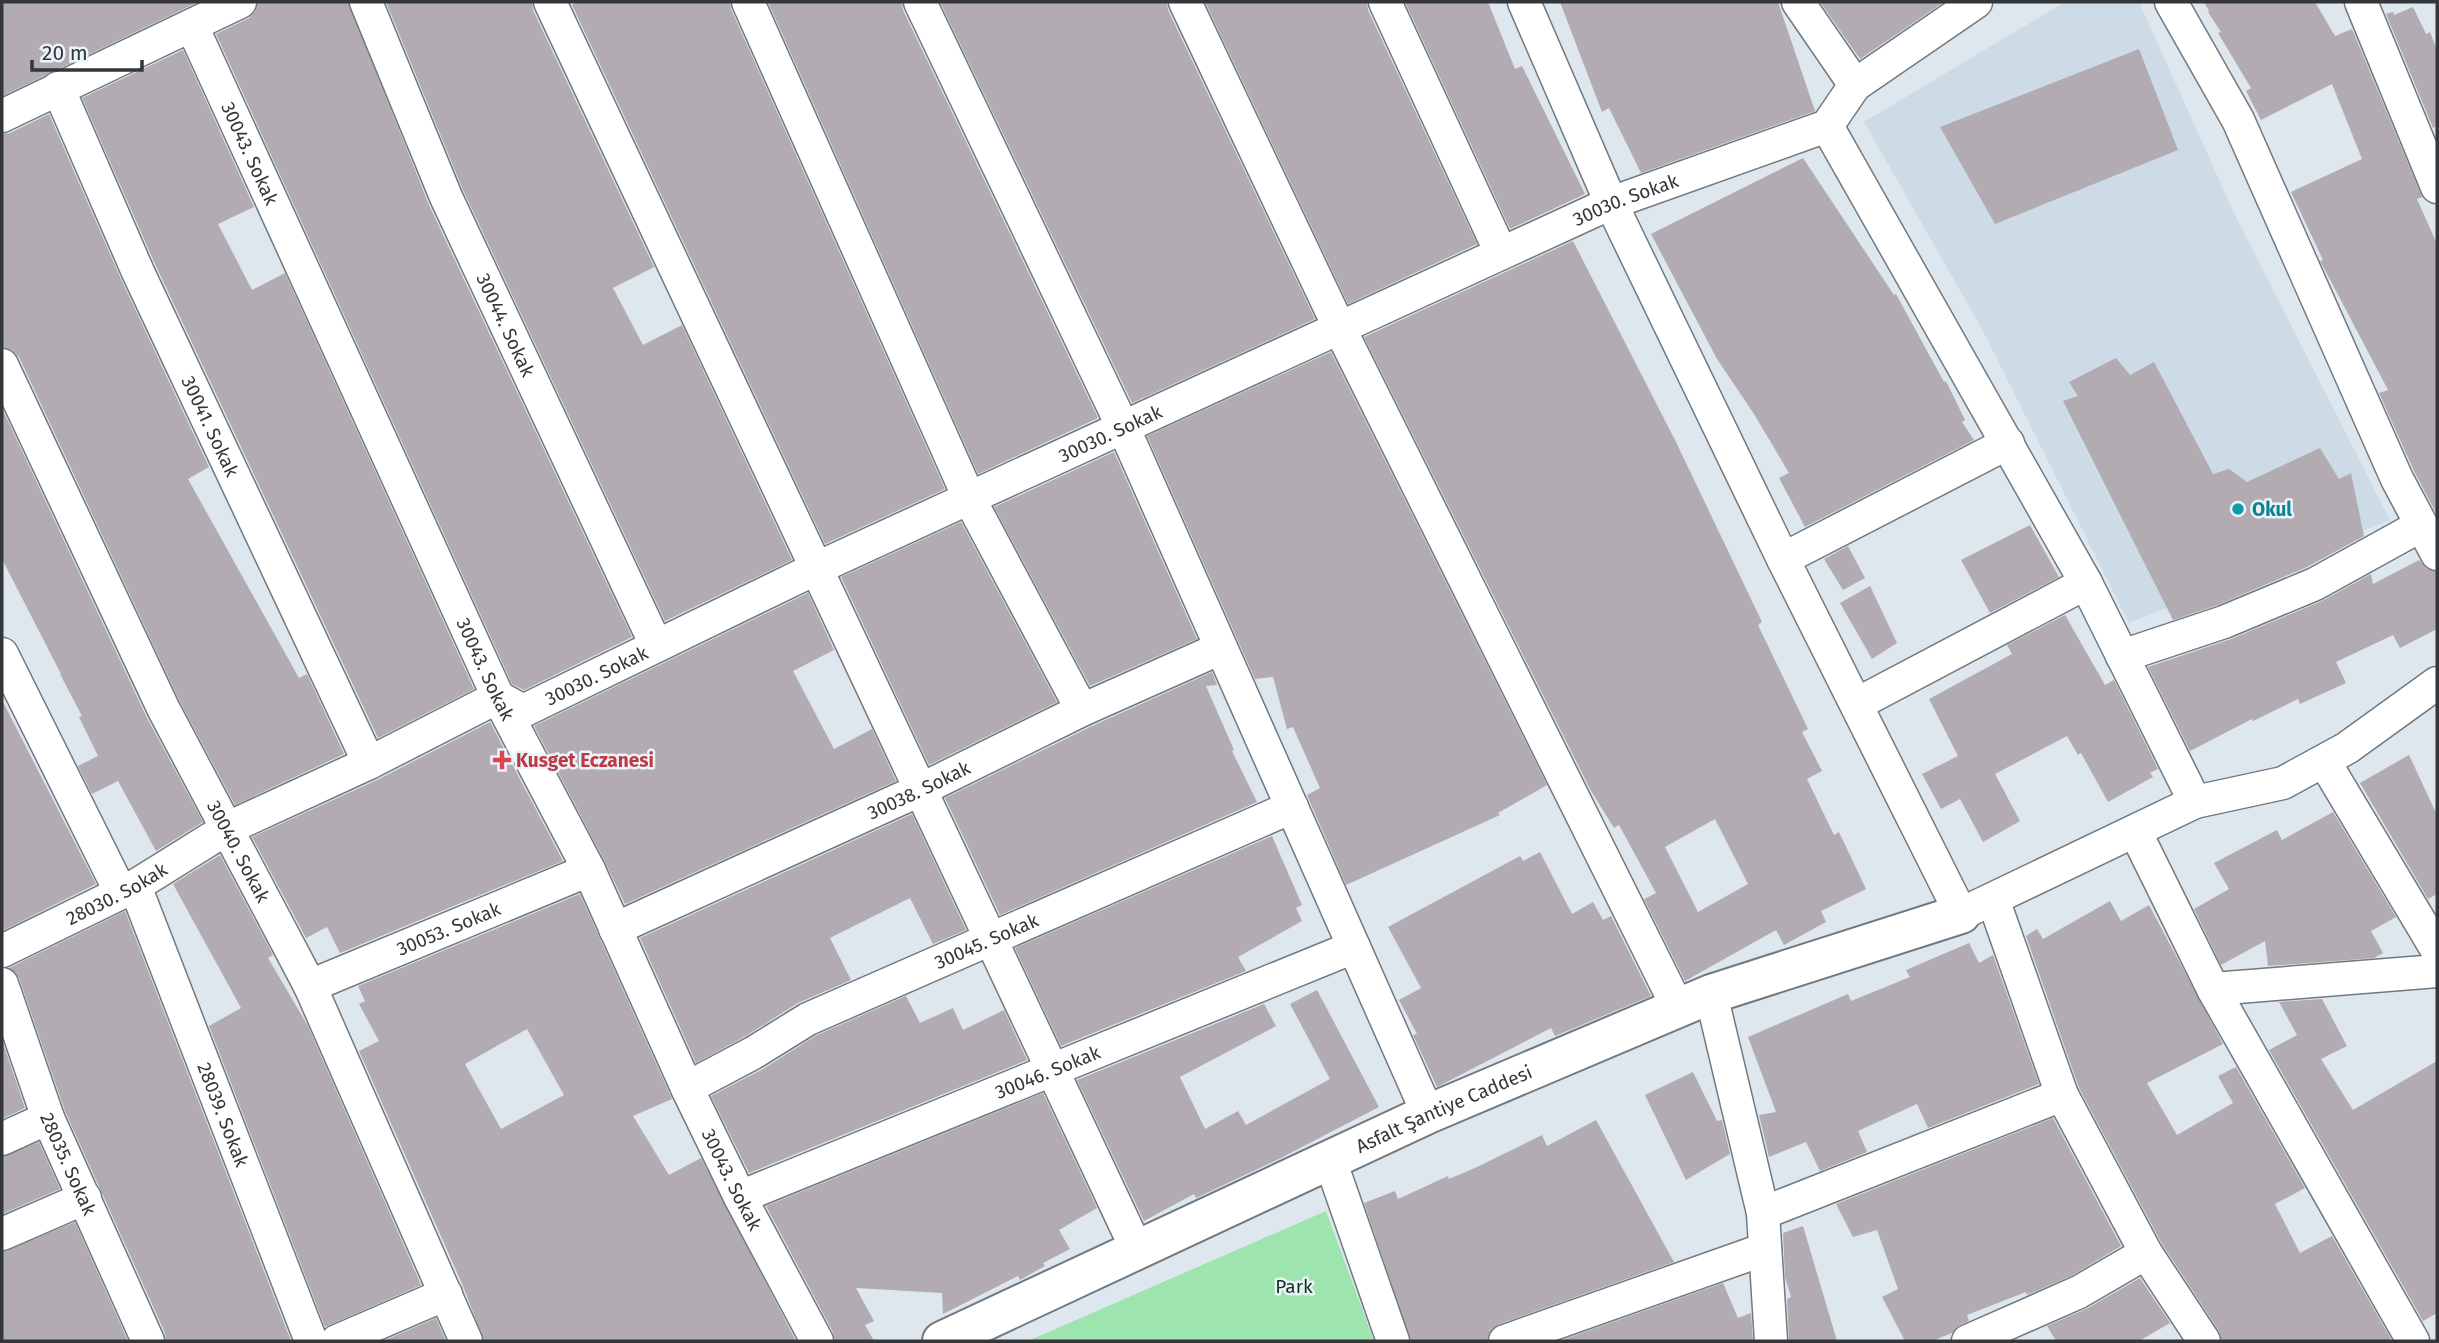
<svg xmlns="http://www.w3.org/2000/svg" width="2439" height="1343" font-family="'Fira Sans',sans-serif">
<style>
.built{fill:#ccdbe6}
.green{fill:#9ee4ae}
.building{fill:#b3abb2;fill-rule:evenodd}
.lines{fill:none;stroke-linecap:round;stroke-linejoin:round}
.minor-casing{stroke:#717980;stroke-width:35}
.tertiary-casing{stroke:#717980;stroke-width:42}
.minor{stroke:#fff;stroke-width:32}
.tertiary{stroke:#fff;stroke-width:38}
.culture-dot{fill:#0f9aa8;stroke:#ebf4fb;stroke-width:2.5}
.health-dot{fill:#e0444e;stroke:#ebf4fb;stroke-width:2.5}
.labels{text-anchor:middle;stroke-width:5;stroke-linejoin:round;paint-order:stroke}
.street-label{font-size:19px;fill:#34373a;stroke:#ebf4fb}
.culture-label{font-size:19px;font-weight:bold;fill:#0d838f;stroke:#ebf4fb;text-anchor:start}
.health-label{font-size:19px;font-weight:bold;fill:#be3a42;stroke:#ebf4fb;text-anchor:start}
.park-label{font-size:19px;fill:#12321b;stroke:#ebf4fb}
</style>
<rect width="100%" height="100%" fill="#dee7ee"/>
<polygon class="built" points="2065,2 2139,2 2234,213 2390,520 2129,623 1981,327 1864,122"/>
<polygon class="green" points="1326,1211 1374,1341 1028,1341"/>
<g class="building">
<polygon points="2,2 198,2 2,96"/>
<polygon points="258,2 348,2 429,205 632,637 524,690 512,684 216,34 249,18 255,12"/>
<polygon points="386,2 532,2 533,10 654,267 613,288 643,345 682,325 792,560 665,621 463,190"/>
<polygon points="578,2 730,2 731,9 945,489 825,544 572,5"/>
<polygon points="768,2 902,2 903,10 1098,418 978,474"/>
<polygon points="940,2 1167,2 1168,10 1315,319 1132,403"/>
<polygon points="1205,2 1367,2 1368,10 1477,244 1348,304"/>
<polygon points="1405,2 1488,2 1515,69 1522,66 1585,194 1510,229"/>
<polygon points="1560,2 1778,2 1815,111 1641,173 1609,108 1602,112"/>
<polygon points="1820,2 1944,2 1860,59"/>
<polygon points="2204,2 2315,2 2335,36 2352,29 2422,197 2417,199 2437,244 2437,515 2414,471 2379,393 2388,390 2325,270 2320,261 2323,260 2291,192 2362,159 2332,84 2261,120 2246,91 2251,88 2218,33 2221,32 2208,12 2209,11"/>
<polygon points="2413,7 2426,34 2430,32 2437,50 2437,126 2433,128 2386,14 2393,12 2394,15"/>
<polygon points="2139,49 2178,150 1995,224 1940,127"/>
<polygon points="183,50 254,207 218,224 252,290 285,273 474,689 378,738 155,264 82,98"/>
<polygon points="49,114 121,279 209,467 188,479 299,678 307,674 344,754 235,805 179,700 19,357 12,350 2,347 2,134 10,133"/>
<polygon points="1803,158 1894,295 1896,294 1944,382 1946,381 1965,420 1962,422 1974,440 1805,527 1779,478 1789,473 1754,414 1717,359 1651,234"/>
<path d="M1573,241l103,201 86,180 -4,3 50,104 -6,3 20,39 -15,8 27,56 5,-3 27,57 -45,22 5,11 -42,23 -8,-15 -91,51 -41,-82 12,-6 -37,-68 -5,3 -23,-37 -227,-454zM1715,819l33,65 -50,28 -33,-65z"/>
<polygon points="1331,352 1547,785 1498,813 1500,815 1346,885 1307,795 1320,788 1293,727 1287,729 1273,677 1255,679 1147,436"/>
<polygon points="2116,358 2130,375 2154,362 2213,474 2229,469 2247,482 2320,448 2339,479 2351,473 2364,536 2307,567 2218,605 2173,620 2063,401 2078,396 2069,382"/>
<polygon points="2,408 146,716 203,822 156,851 118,781 92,794 78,766 98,756 79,717 82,716 60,674 61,674 2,559"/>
<polygon points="1114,452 1197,639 1090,686 994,507"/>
<polygon points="961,522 1057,702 929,765 841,577"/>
<polygon points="2030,525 2059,577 1990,613 1961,560"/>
<polygon points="1848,546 1865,578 1843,590 1824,559"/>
<polygon points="2419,560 2427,569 2437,572 2437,629 2400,648 2393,635 2336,662 2346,683 2300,704 2298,699 2253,721 2252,719 2190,751 2148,667 2231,639 2322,601 2371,574 2373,584"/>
<polygon points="1870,586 1897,643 1872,659 1840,603"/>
<polygon points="808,593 834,650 793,671 834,749 872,729 896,781 625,904 605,862 534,726"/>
<polygon points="2065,615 2105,685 2114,680 2158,769 2150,773 2153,777 2108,802 2081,753 2078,755 2067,736 1995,774 2020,821 1983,842 1960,799 1941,809 1922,774 1958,756 1929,699 2012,654 2007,645"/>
<polygon points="1212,672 1217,685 1206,686 1234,750 1232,751 1257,802 1000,915 945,798 1090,727"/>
<polygon points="2,700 96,884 2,931"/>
<polygon points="490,722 563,861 340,953 327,927 306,938 252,837 377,780"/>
<polygon points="2409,755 2437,815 2437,894 2428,899 2360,783"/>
<polygon points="2333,812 2396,917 2371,931 2383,953 2374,958 2268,966 2265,941 2221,965 2194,909 2229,889 2214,863 2277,830 2282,840"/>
<polygon points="912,814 966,930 933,944 910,898 830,938 851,980 798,1003 744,1037 696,1063 640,938"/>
<polygon points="1272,836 1302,905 1296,908 1302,921 1238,957 1246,971 1061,1046 1015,948"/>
<polygon points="1540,852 1572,914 1593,902 1603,920 1611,916 1651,996 1555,1036 1551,1028 1437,1087 1413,1035 1417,1034 1399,1000 1421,988 1388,927 1520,856 1523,861"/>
<polygon points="220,855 273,955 268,958 308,1026 421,1285 325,1327 209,1026 241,1008 173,884"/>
<path d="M580,894l92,205 -39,17 36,59 32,-17 95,183h-312l-21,-55 -104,-235 20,-10 -20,-37 6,-3 -7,-15zM527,1029l37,66 -63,34 -36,-65z"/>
<polygon points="2110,901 2121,921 2149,905 2223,1044 2147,1083 2177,1135 2233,1103 2218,1076 2236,1067 2305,1188 2275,1204 2300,1253 2332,1236 2391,1339 2386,1341 2222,1341 2219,1331 2162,1244 2079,1088 2026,936 2037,929 2043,939"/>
<polygon points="125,911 291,1341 166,1341 165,1333 65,1111 19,978 9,968"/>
<polygon points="1969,943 1979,963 1993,955 2039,1084 1928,1128 1917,1104 1858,1131 1867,1152 1820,1171 1806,1142 1769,1157 1759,1115 1776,1112 1748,1037 1848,994 1851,1001 1910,977 1906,970"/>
<polygon points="1317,990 1379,1107 1277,1160 1196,1198 1194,1194 1144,1221 1077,1080 1264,1004 1276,1026 1180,1077 1205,1129 1238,1111 1246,1125 1330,1079 1290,1004"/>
<polygon points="906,996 920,1023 953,1008 963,1030 1004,1010 1027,1060 749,1173 711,1096 763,1069 817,1035"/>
<polygon points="2322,999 2347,1046 2321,1059 2353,1110 2437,1061 2437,1313 2423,1321 2269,1050 2297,1035 2279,1002"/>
<polygon points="2,1040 25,1108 2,1119"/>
<polygon points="1693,1072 1717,1121 1722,1120 1730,1154 1686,1180 1645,1095"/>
<polygon points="1043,1093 1097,1208 1059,1230 1070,1249 1043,1263 1045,1266 1020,1280 1018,1276 943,1314 942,1293 856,1288 874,1321 865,1325 874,1341 835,1341 833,1332 766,1206"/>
<polygon points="2053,1118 2121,1246 2071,1276 2027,1295 2026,1292 1967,1315 1969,1321 1960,1325 1952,1333 1932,1341 1905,1341 1882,1297 1898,1289 1877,1230 1853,1237 1836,1204"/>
<polygon points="1596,1120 1674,1262 1499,1324 1491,1330 1487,1341 1411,1341 1364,1203 1395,1191 1398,1199 1448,1176 1449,1179 1477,1167 1542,1135 1547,1146"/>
<polygon points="39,1142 60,1189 2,1214 2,1157"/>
<polygon points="75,1222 128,1341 2,1341 2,1252"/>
<polygon points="1803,1226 1837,1341 1789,1341 1787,1299 1791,1297 1785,1277 1783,1233"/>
<polygon points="2140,1278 2170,1323 2139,1341 2056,1341 2047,1326 2088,1308"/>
<polygon points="1723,1283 1738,1318 1751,1313 1753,1341 1559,1341"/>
<polygon points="436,1318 446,1341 383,1341"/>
</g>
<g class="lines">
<defs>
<g id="minor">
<path id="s1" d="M366,2l80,195 210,448"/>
<polyline points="550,2 1137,1250"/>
<polyline points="748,2 969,498 1082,710"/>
<polyline points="920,2 1129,440 1428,1114"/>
<polyline points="1185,2 1339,327 1678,1008"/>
<polyline points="1385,2 1501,253"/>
<polyline points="1524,2 1611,203 1783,559 1961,914 2195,802"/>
<polyline points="1798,2 1855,85"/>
<polyline points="2171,2 2238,120 2397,479 2437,554"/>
<polyline points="2361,2 2437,187"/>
<path id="s2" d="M192,26l306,671 91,173 98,218 53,109 77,144"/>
<path id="s3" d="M58,88l80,184 231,491"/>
<polyline points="2,116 240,2"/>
<polyline points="1827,126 2086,583 2195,802 2283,783 2347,748 2437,683"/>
<path id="s4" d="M2,365l161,343 147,278 156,355"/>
<polyline points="1783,559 2008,443"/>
<polyline points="2,654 121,893"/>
<polyline points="2122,656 2224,622 2315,584 2420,526"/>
<polyline points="1857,704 2086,583"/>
<polyline points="2324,761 2437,950"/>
<polyline points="2135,831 2213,989 2413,1341"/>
<path id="s5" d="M135,886l176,455"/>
<polyline points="1993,899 2062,1095 2146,1253 2204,1341"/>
<path id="s6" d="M615,929l305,-139 162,-80 139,-62"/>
<path id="s7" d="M2,951l133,-65 93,-58 141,-65 129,-66 25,14 292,-142 796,-366 216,-77 28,-41 121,-83"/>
<path id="s8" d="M2,984l46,134 100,223"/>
<path id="s9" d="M310,986l279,-116"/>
<polyline points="2213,989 2437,971"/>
<polyline points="1711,994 1763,1213 1771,1341"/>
<path id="s10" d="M687,1088l66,-35 55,-34 484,-212"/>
<polyline points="2,1139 48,1118"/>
<polyline points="1330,1160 1393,1341"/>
<path id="s11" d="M740,1197l614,-250"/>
<polyline points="1763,1213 2062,1095"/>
<polyline points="2,1234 85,1198"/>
<polyline points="337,1341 446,1294"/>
<polyline points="1505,1341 1765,1249"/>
<polyline points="1968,1341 2079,1292 2146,1253"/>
</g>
<g id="tertiary">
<path id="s12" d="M942,1341l486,-227 283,-120 250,-80"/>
</g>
</defs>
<use href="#minor" class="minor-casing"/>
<use href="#tertiary" class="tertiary-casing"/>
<use href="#minor" class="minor"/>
<use href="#tertiary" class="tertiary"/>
</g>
<circle class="culture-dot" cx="2238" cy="509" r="7"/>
<path class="health-dot" d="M498.5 749.5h7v7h7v7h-7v7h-7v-7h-7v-7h7z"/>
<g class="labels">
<g class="street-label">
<text dy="7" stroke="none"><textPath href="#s2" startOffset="140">30043. Sokak</textPath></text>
<text dy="7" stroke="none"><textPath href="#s7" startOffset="1802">30030. Sokak</textPath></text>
<text dy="7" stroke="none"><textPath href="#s1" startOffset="352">30044. Sokak</textPath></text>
<text dy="7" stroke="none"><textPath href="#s3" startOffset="371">30041. Sokak</textPath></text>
<text dy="7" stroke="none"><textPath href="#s7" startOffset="1236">30030. Sokak</textPath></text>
<text dy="7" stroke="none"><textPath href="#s2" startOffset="707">30043. Sokak</textPath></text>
<text dy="7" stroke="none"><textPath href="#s7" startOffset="668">30030. Sokak</textPath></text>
<text dy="7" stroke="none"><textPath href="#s6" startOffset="334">30038. Sokak</textPath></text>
<text dy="7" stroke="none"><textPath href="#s4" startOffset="541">30040. Sokak</textPath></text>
<text dy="7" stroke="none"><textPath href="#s7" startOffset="128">28030. Sokak</textPath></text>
<text dy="7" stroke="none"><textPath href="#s9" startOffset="150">30053. Sokak</textPath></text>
<text dy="7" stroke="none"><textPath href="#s10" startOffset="334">30045. Sokak</textPath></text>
<text dy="7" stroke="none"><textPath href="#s11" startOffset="332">30046. Sokak</textPath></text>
<text dy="7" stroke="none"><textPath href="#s12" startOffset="553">Asfalt Şantiye Caddesi</textPath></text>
<text dy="7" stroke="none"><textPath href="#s5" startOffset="245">28039. Sokak</textPath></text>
<text dy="7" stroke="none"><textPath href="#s8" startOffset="192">28035. Sokak</textPath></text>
<text dy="7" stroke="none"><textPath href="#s2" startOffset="1274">30043. Sokak</textPath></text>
</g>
<g class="culture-label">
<text x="2252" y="516">Okul</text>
</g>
<g class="health-label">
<text x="516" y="767">Kusget Eczanesi</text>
</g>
<g class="park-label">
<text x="1294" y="1293">Park</text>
</g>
</g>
<rect width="2439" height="1343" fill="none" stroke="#34373a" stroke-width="7"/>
<path d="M32 60v10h110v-10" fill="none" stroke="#34373a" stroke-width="3.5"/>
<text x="42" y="60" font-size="21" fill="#34373a" stroke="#ebf4fb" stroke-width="5" paint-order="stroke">20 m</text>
</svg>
